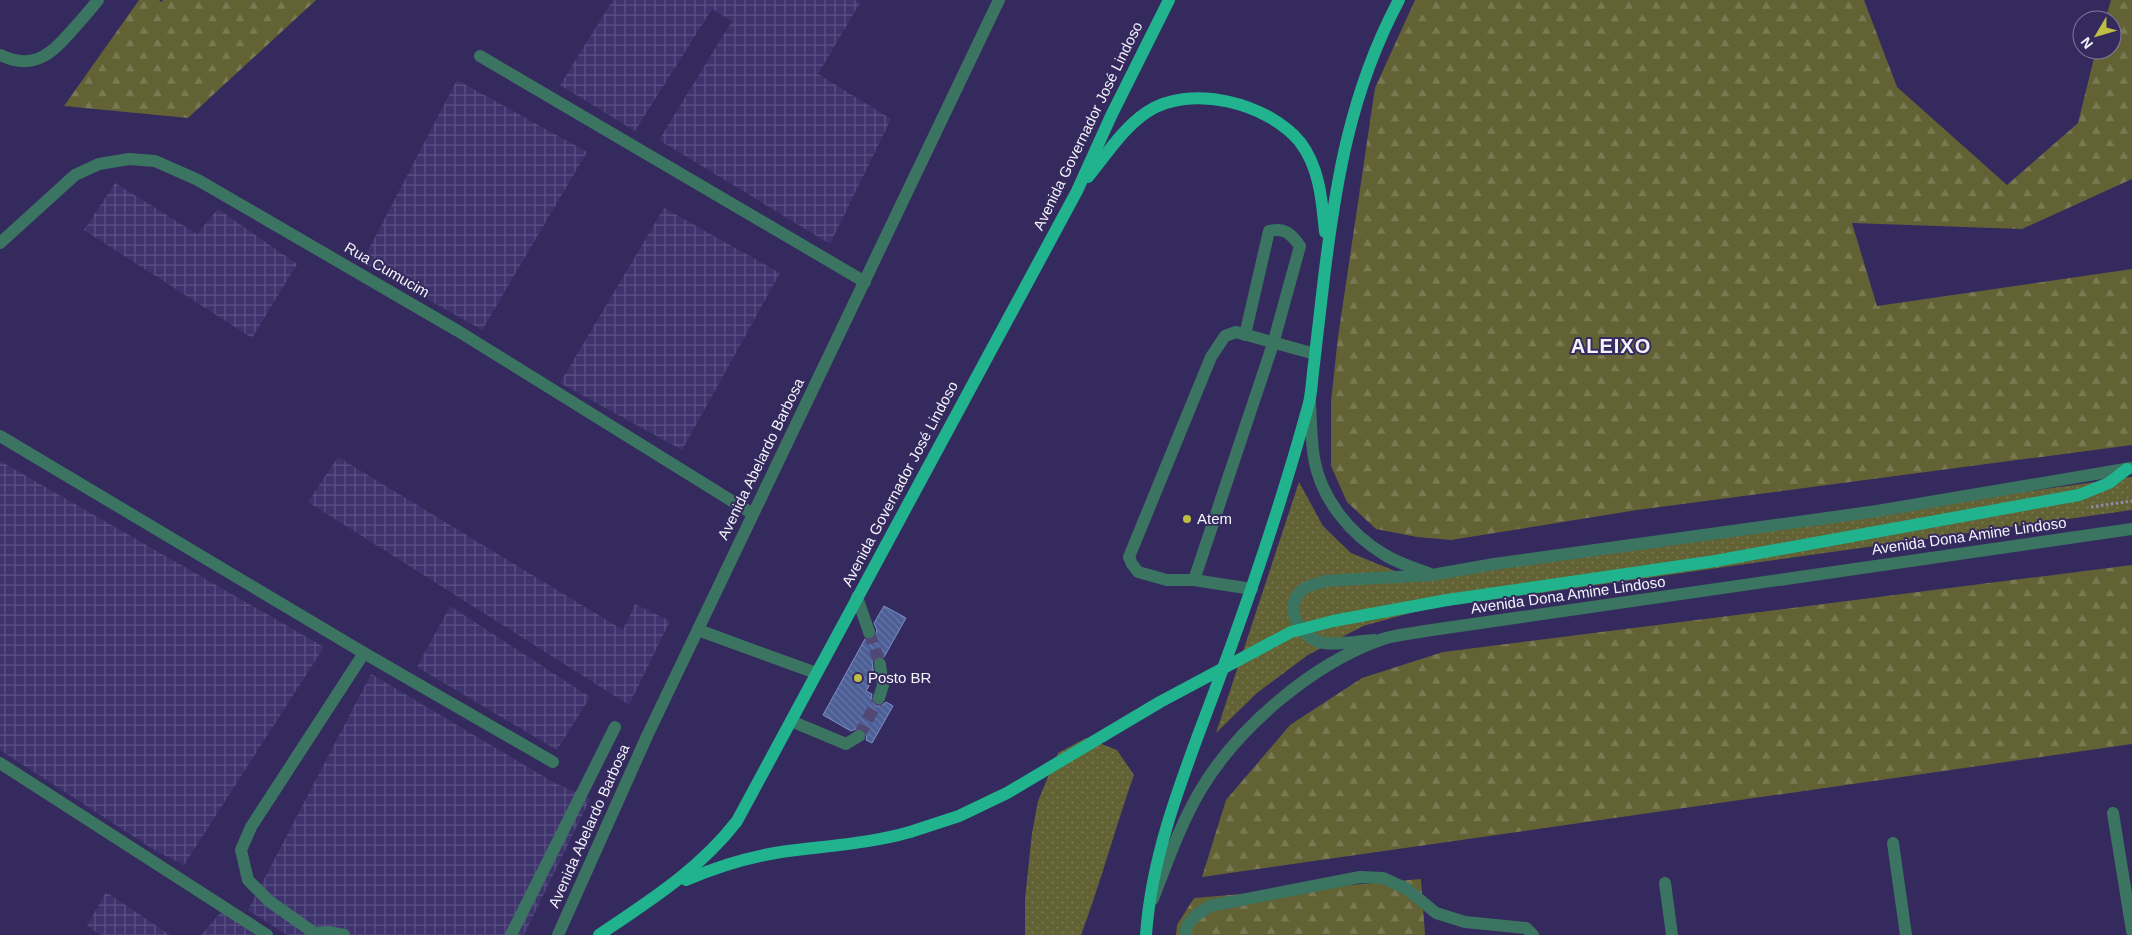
<svg xmlns="http://www.w3.org/2000/svg" width="2132" height="935" font-family="Helvetica,sans-serif">
<style>
.industrial{fill:url(#industrial-grid)}
.grass{fill:url(#grass-dots)}
.forest{fill:url(#forest-firs)}
.building{fill:url(#building-back-hatch);stroke:#7c90c9}
.lines{fill:none;stroke-linecap:round;stroke-linejoin:round}
.minor-tunnel{stroke:#514875;stroke-width:12;stroke-dasharray:12 6;stroke-linecap:butt}
.path{stroke:#908aa9;stroke-width:3;stroke-dasharray:2.5 2.5;stroke-linecap:butt}
.minor{stroke:#3b7561;stroke-width:12}
.major{stroke:#20b38d;stroke-width:12}
.major-bridge{stroke:#20b38d;stroke-width:12}
.poi-dot{fill:#bebe42;stroke:#342a5e;stroke-width:2}
.labels{text-anchor:middle;stroke-width:4;stroke-linejoin:round;paint-order:stroke}
.street-label{font-size:15px;fill:#f4f3fa;stroke:#342a5e}
.poi-label{font-size:15px;fill:#f4f3fa;stroke:#342a5e;text-anchor:start}
.district-label{font-size:20px;font-weight:bold;letter-spacing:1px;fill:#f4f3fa;stroke:#342a5e}
</style>
<defs>
<pattern id="industrial-grid" width="8" height="8" patternUnits="userSpaceOnUse" patternTransform="scale(1.25)"><rect width="8" height="8" fill="#3f336d"/><path d="M0 4h8M4 0v8" fill="none" stroke="#5b5183"/></pattern>
<pattern id="grass-dots" width="8" height="8" patternUnits="userSpaceOnUse" patternTransform="scale(1.25)"><rect width="8" height="8" fill="#626235"/><path d="M2 2h.1M6 6h.1" fill="none" stroke="#797953" stroke-width="1.8" stroke-linecap="round"/></pattern>
<pattern id="forest-firs" width="22" height="20" patternUnits="userSpaceOnUse" patternTransform="scale(1.25)"><rect width="22" height="20" fill="#626235"/><path d="M5 1l3.5 6h-7zM16 11l3.5 6h-7z" fill="#797953"/></pattern>
<pattern id="building-back-hatch" width="6" height="6" patternUnits="userSpaceOnUse" patternTransform="scale(1.25)"><rect width="6" height="6" fill="#4d5f97"/><path d="M-1 5l2 2M0 0l6 6M5-1l2 2" fill="none" stroke="#6776a6"/></pattern>
</defs>
<rect width="100%" height="100%" fill="#342a5e"/>
<g class="industrial">
<polygon points="613,0 855,0 860,3 818,74 891,119 830,244 659,140 732,21 712,9 635,131 560,85"/>
<polygon points="457,80 587,152 482,330 362,262"/>
<polygon points="115,183 197,234 218,209 297,264 252,338 84,230"/>
<polygon points="664,208 780,273 682,450 560,383"/>
<polygon points="338,457 623,630 635,604 670,621 629,705 308,502"/>
<polygon points="0,461 324,647 184,865 156,851 0,750"/>
<polygon points="450,606 590,697 557,750 417,667"/>
<polygon points="371,674 553,782 590,799 524,935 287,935 248,910"/>
<polygon points="106,892 170,935 101,935 87,926"/>
<polygon points="222,911 254,935 201,935"/>
</g>
<g class="grass">
<polygon points="2132,477 2132,510 1425,609 1363,626 1308,655 1257,693 1216,733 1299,482 1323,526 1351,553 1400,573 1440,573"/>
<path d="M1086,738l31,12 17,25c-19,53 -33,107 -53,160h-56v-36l7,-66 6,-32 20,-48z"/>
</g>
<g class="forest">
<polygon points="139,0 159,0 161,2 163,0 316,0 188,118 64,106"/>
<polygon points="1415,0 1864,0 1897,87 2007,185 2078,123 2096,50 2112,50 2112,20 2105,20 2111,0 2132,0 2132,179 2022,229 1852,223 1877,306 2132,269 2132,445 1637,510 1451,540 1417,537 1376,529 1347,502 1331,466 1331,401 1338,337 1375,88"/>
<polygon points="2132,565 2132,744 1202,877 1226,800 1290,725 1362,678 1443,652"/>
<polygon points="1421,879 1425,935 1176,935 1177,925 1194,898"/>
</g>
<polygon class="building" points="884,606 906,618 884,657 878,656 872,661 874,677 866,691 872,694 871,700 876,706 881,706 886,702 893,706 872,743 866,740 867,735 863,729 858,728 851,731 823,715 865,639 871,640 875,637 877,630 874,623"/>
<g class="lines">
<g class="minor-tunnel">
<polyline points="869,632 880,664"/>
<polyline points="859,736 879,698"/>
</g>
<polyline class="path" points="2091,507 2132,501"/>
<g class="minor">
<path d="M0,55c35,17 53,-3 75,-28 8,-9 16,-18 23,-27"/>
<polyline points="480,56 865,282"/>
<polyline points="0,243 75,175 99,164 129,159 155,161 198,180 458,331 753,514"/>
<path d="M1310,401c1,19 1,39 4,57 7,41 36,76 71,97 13,8 29,13 43,18"/>
<polyline points="0,436 364,653 553,762"/>
<path d="M1194,580l79,-236 27,-98c-9,-12 -15,-19 -31,-15l-24,104"/>
<polyline points="1252,589 1194,580 1167,580 1138,572 1132,564 1129,557 1211,357 1225,336 1236,332 1315,354"/>
<polyline points="857,597 869,632"/>
<polyline points="698,630 816,673"/>
<path d="M1374,640c-14,1 -43,6 -55,2 -19,-7 -35,-32 -19,-50 6,-7 17,-8 25,-11l107,-6 62,-11 383,-53 254,-43"/>
<polyline points="879,698 883,685 880,664"/>
<polyline points="791,721 846,744 859,736"/>
<polyline points="0,763 267,935"/>
<polyline points="2113,813 2132,931"/>
<polyline points="1893,843 1906,935"/>
<polyline points="1665,883 1672,935"/>
<path d="M1153,899c14,-36 27,-74 47,-108 37,-63 111,-126 180,-151 14,-5 30,-6 45,-9l707,-102"/>
<polyline points="315,933 328,932 344,935"/>
<polyline points="317,935 269,901 248,880 241,850 251,827 364,653"/>
<polyline points="511,935 615,727"/>
<polyline points="558,935 647,736 999,0"/>
<path d="M1185,935c1,-15 14,-22 25,-29l150,-29 23,1 24,11 29,24 29,9 61,6 7,7"/>
</g>
<g class="major">
<path d="M1088,177c18,-22 35,-49 59,-65 43,-29 121,-9 153,30 20,26 22,60 25,90"/>
<polyline points="1447,600 1715,561 2079,495 2109,483 2127,469"/>
<path d="M686,880c30,-13 63,-23 95,-28 43,-6 87,-8 129,-20"/>
<path d="M599,935c50,-34 100,-65 138,-114l340,-630 34,-75 58,-116"/>
<path d="M1146,935c6,-88 42,-171 72,-253 34,-92 65,-184 91,-279 3,-13 3,-26 5,-39 3,-26 6,-52 9,-78 12,-102 27,-194 76,-286"/>
</g>
<polyline class="major-bridge" points="910,832 959,816 1007,793 1160,702 1291,632 1333,621 1447,600"/>
</g>
<g class="poi-dot">
<circle cx="1187" cy="519" r="5"/>
<circle cx="858" cy="678" r="5"/>
</g>
<g class="labels">
<g class="street-label">
<text transform="translate(1088 126) rotate(-64)" y="5">Avenida Governador José Lindoso</text>
<text transform="translate(387 270) rotate(30)" y="5">Rua Cumucim</text>
<text transform="translate(761 459) rotate(-64)" y="5">Avenida Abelardo Barbosa</text>
<text transform="translate(900 484) rotate(-62)" y="5">Avenida Governador José Lindoso</text>
<text transform="translate(1969 536) rotate(-8)" y="5">Avenida Dona Amine Lindoso</text>
<text transform="translate(1568 595) rotate(-8)" y="5">Avenida Dona Amine Lindoso</text>
<text transform="translate(589 826) rotate(-66)" y="5">Avenida Abelardo Barbosa</text>
</g>
<g class="poi-label">
<text x="1197" y="524">Atem</text>
<text x="868" y="683">Posto BR</text>
</g>
<g class="district-label">
<text x="1611" y="353">ALEIXO</text>
</g>
</g>
<g transform="translate(2097 35) rotate(232)"><circle r="24" fill="#342a5e" stroke="#817a9c"/>
<path d="M0-4L9 19L0 12L-9 19Z" fill="#bebe42"/>
<text y="-8" font-size="14" font-weight="bold" text-anchor="middle" fill="#f4f3fa">N</text>
</g>
</svg>
